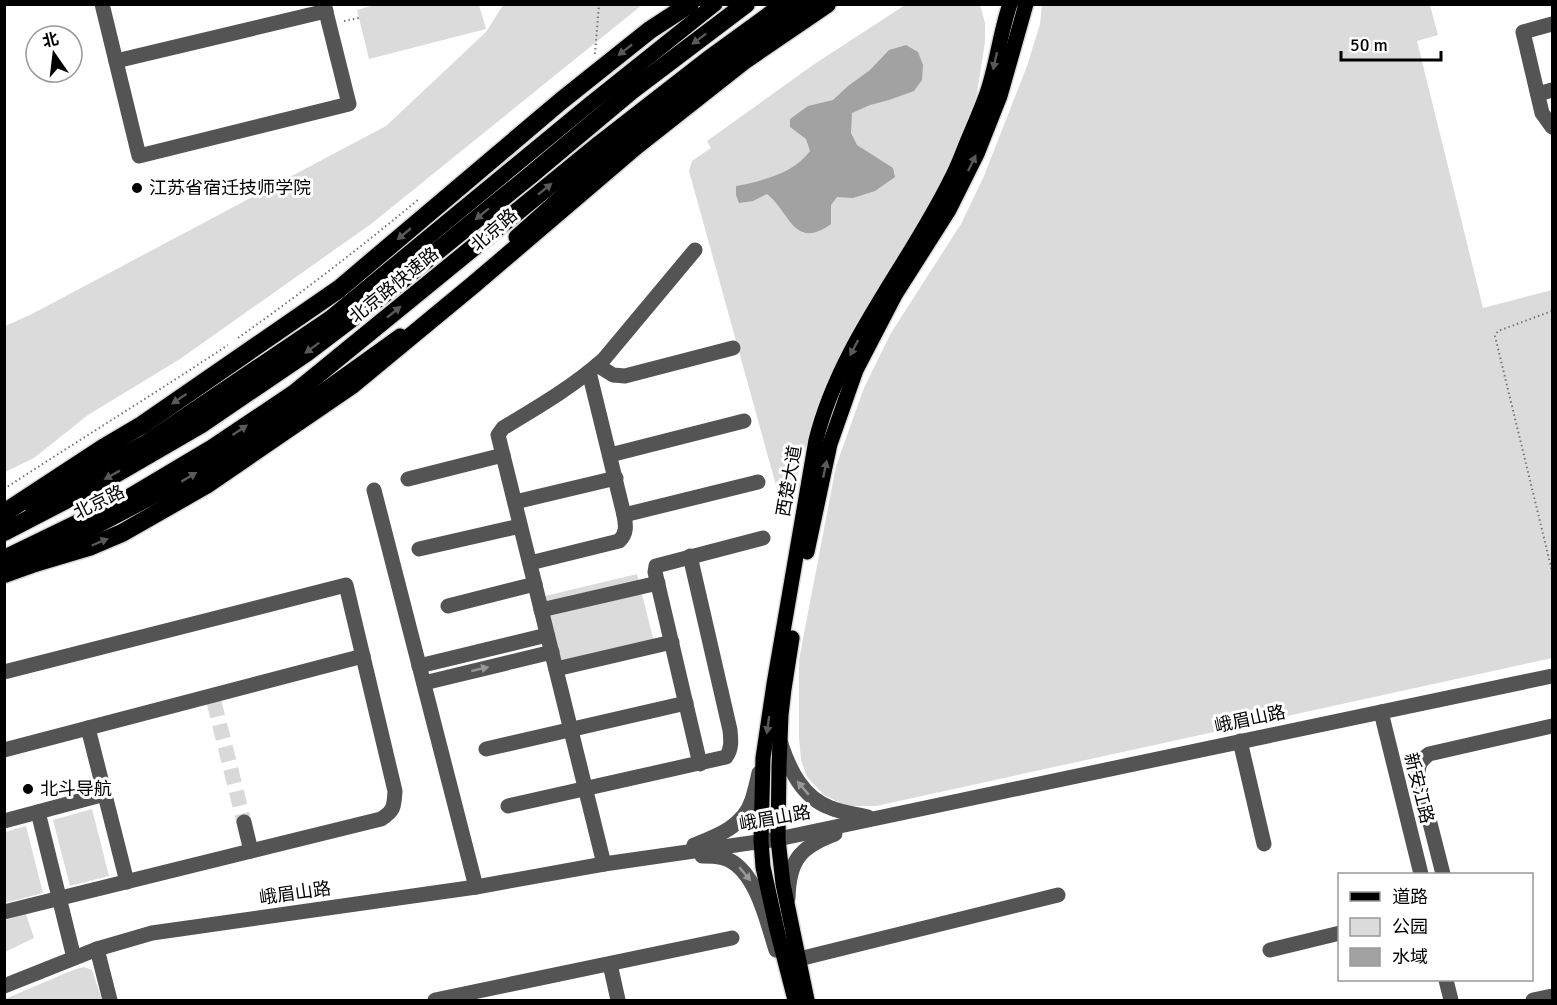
<svg xmlns="http://www.w3.org/2000/svg" width="1557" height="1005" font-family="Signika,'Noto Sans SC',sans-serif">
<style>
.green{fill:#dbdbdb}
.water{fill:#a2a2a2}
.lines{fill:none;stroke-linecap:round;stroke-linejoin:round}
.minor-tunnel{stroke:#d9d9d9;stroke-width:15;stroke-dasharray:15 8;stroke-linecap:butt}
.major-casing{stroke:#dbdbdb;stroke-width:18}
.highway-casing{stroke:#dbdbdb;stroke-width:21}
.path{stroke:#767676;stroke-width:2;stroke-dasharray:1.5 3;stroke-linecap:butt}
.minor{stroke:#545454;stroke-width:15}
.major{stroke:#000;stroke-width:15}
.highway{stroke:#000;stroke-width:18}
.oneway{fill:#595959}
.oneway2{fill:#989898}
.poi-dot{fill:#000;stroke:#fff;stroke-width:2}
.labels{text-anchor:middle;stroke-width:6;stroke-linejoin:round;paint-order:stroke}
.poi-label{font-size:18px;fill:#000;stroke:#fff;text-anchor:start}
.street-label{font-size:18px;fill:#000;stroke:#fff}
</style>
<rect width="100%" height="100%" fill="#fff"/>
<g class="green">
<polygon points="378,4 479,5 486,29 369,59 357,10"/>
<polygon points="503,5 642,5 371,224 180,359 88,415 34,458 5,472 5,326 32,314 386,126 486,32"/>
<polygon points="905,5 980,5 985,23 985,42 977,93 969,123 919,225 837,363 806,446 785,518 689,171 692,161 711,148 707,141 813,65"/>
<polygon points="1042,5 1430,5 1438,35 1417,41 1483,308 1552,290 1552,658 876,806 846,806 824,795 807,777 801,760 799,737 799,660 836,466 864,388 891,333 961,224 984,176 1027,66 1040,24"/>
<polygon points="637,574 654,642 561,664 545,596"/>
<polygon points="92,809 109,876 70,886 53,820"/>
<polygon points="26,826 43,893 5,903 5,832"/>
<polygon points="26,914 34,938 5,952 5,920"/>
<polygon points="84,967 92,970 102,1000 5,1000 5,999 73,970"/>
</g>
<path class="water" d="M906,45l12,7 5,13 -1,15 -8,11 -25,9 -19,5 -18,8 -1,20 6,12 36,23 2,9 -20,14 -22,7 -16,-1 -6,8v19c-37,27 -41,-12 -64,-30l-14,7 -14,2 -3,-8v-9c27,-5 58,-13 74,-35l-4,-12 -16,-12v-8l18,-13 25,-6 15,-14 22,-16 19,-20z"/>
<g class="lines">
<polyline class="minor-tunnel" points="214,702 244,822"/>
<defs>
<g id="major">
<polyline points="516,237 647,120 805,4"/>
<polyline points="29,504 44,497 146,442 330,318 591,103 715,4"/>
<polyline points="40,551 93,528 181,482 277,424 400,336"/>
<polyline points="807,552 830,444 856,370 895,295 949,210 977,154 1000,96 1026,4"/>
<polyline points="792,638 784,689 781,715 779,766 778,839 783,884 807,1000"/>
<path d="M795,1000l-18,-70 -14,-63 -2,-26 2,-83 11,-74 42,-244c24,-96 91,-172 134,-259 8,-14 13,-30 20,-46 6,-14 12,-28 17,-42 10,-29 13,-60 23,-89"/>
</g>
<g id="highway">
<polyline points="4,513 103,448 142,425 339,289 561,101 650,30 690,4"/>
<polyline points="4,532 112,476 200,425 306,353 393,287 532,174 631,91 746,4"/>
<polyline points="4,559 124,501 213,448 295,393 600,144 708,60 785,4"/>
<polyline points="4,574 32,564 89,547 122,533 206,485 352,385 473,285 636,146 745,60 827,4"/>
</g>
</defs>
<use href="#major" class="major-casing"/>
<use href="#highway" class="highway-casing"/>
<g class="path">
<polyline points="344,21 359,18"/>
<polyline points="595,54 599,4"/>
<polyline points="1552,311 1498,331 1495,336 1552,571"/>
<path d="M238,338c62,-44 122,-90 181,-139"/>
<path d="M4,489c75,-49 150,-95 224,-144"/>
</g>
<g class="minor">
<polyline points="102,4 139,156 349,104 324,4"/>
<polyline points="1552,24 1523,32 1542,113 1552,127"/>
<polyline points="116,61 326,11"/>
<polyline points="1538,94 1552,90"/>
<polyline points="597,365 613,375 625,376 733,348"/>
<polyline points="610,455 744,421"/>
<polyline points="408,479 503,455"/>
<polyline points="374,490 476,887"/>
<polyline points="515,502 616,478"/>
<polyline points="624,515 758,482"/>
<polyline points="419,549 520,526"/>
<path d="M530,563l89,-22c8,-7 7,-16 5,-26l-35,-143"/>
<polyline points="448,606 535,584"/>
<polyline points="541,610 658,583"/>
<polyline points="419,666 547,635"/>
<polyline points="556,669 672,642"/>
<path d="M4,672l342,-87 49,206c-1,16 -1,20 -14,28l-377,93"/>
<polyline points="424,683 552,652"/>
<polyline points="1381,712 1421,874"/>
<polyline points="88,728 127,882"/>
<polyline points="1240,741 1264,844"/>
<path d="M781,744c9,27 22,54 50,64 12,5 25,6 37,9"/>
<polyline points="486,749 686,703"/>
<polyline points="4,750 363,656"/>
<polyline points="700,764 655,572 656,566 763,538"/>
<path d="M508,806l218,-49c6,-8 5,-17 4,-27l-40,-174"/>
<polyline points="38,812 74,958"/>
<polyline points="4,821 105,794"/>
<polyline points="244,822 251,851"/>
<path d="M694,845c23,-9 50,-19 58,-45 3,-9 5,-18 7,-27"/>
<path d="M702,856c10,0 18,0 27,4 28,14 38,62 47,90"/>
<path d="M604,864l-106,-429 5,-7c35,-21 71,-42 101,-69l91,-109"/>
<path d="M1443,874l-25,-98c0,-11 2,-15 11,-22l123,-28"/>
<path d="M788,898c1,-38 12,-51 47,-64"/>
<polyline points="97,949 110,1000"/>
<polyline points="1270,950 1340,933"/>
<polyline points="799,959 1058,895"/>
<polyline points="610,964 618,1000"/>
<polyline points="1446,980 1451,1000"/>
<polyline points="4,986 97,949 152,933 476,887 604,864 778,839 1552,676"/>
<polyline points="435,1000 732,938"/>
<polyline points="1533,1000 1552,996"/>
</g>
<use href="#major" class="major"/>
<use href="#highway" class="highway"/>
</g>
<defs><path id="oneway-solid" d="M-6-.8H1V-3.2L6.5 0L1 3.2V.8H-6Z" transform="scale(1.5)"/></defs>
<g class="oneway">
<use href="#oneway-solid" transform="translate(699 39) rotate(143)"/>
<use href="#oneway-solid" transform="translate(625 50) rotate(142)"/>
<use href="#oneway-solid" transform="translate(995 61) rotate(103)"/>
<use href="#oneway-solid" transform="translate(972 163) rotate(-64)"/>
<use href="#oneway-solid" transform="translate(545 189) rotate(-39)"/>
<use href="#oneway-solid" transform="translate(482 214) rotate(141)"/>
<use href="#oneway-solid" transform="translate(404 234) rotate(140)"/>
<use href="#oneway-solid" transform="translate(394 312) rotate(-39)"/>
<use href="#oneway-solid" transform="translate(312 348) rotate(143)"/>
<use href="#oneway-solid" transform="translate(854 348) rotate(118)"/>
<use href="#oneway-solid" transform="translate(179 399) rotate(146)"/>
<use href="#oneway-solid" transform="translate(240 430) rotate(-34)"/>
<use href="#oneway-solid" transform="translate(825 469) rotate(-78)"/>
<use href="#oneway-solid" transform="translate(112 475) rotate(151)"/>
<use href="#oneway-solid" transform="translate(189 477) rotate(-31)"/>
<use href="#oneway-solid" transform="translate(100 542) rotate(-23)"/>
<use href="#oneway-solid" transform="translate(768 725) rotate(98)"/>
</g>
<g class="oneway2">
<use href="#oneway-solid" transform="translate(480 669) rotate(-14)"/>
<use href="#oneway-solid" transform="translate(803 788) rotate(-130)"/>
<use href="#oneway-solid" transform="translate(745 874) rotate(50)"/>
</g>
<g class="poi-dot">
<circle cx="137" cy="188" r="6"/>
<circle cx="28" cy="789" r="6"/>
</g>
<g class="labels">
<g class="poi-label">
<text x="149" y="194">江苏省宿迁技师学院</text>
<text x="40" y="795">北斗导航</text>
</g>
<g class="street-label">
<text transform="translate(494 230) rotate(-41)" y="6">北京路</text>
<text transform="translate(394 285) rotate(-39)" y="6">北京路快速路</text>
<text transform="translate(789 481) rotate(-80)" y="6">西楚大道</text>
<text transform="translate(99 502) rotate(-26)" y="6">北京路</text>
<text transform="translate(1250 719) rotate(-12)" y="6">峨眉山路</text>
<text transform="translate(1419 788) rotate(76)" y="6">新安江路</text>
<text transform="translate(775 818) rotate(-10)" y="6">峨眉山路</text>
<text transform="translate(295 893) rotate(-8)" y="6">峨眉山路</text>
</g>
</g>
<rect width="1557" height="1005" fill="none" stroke="#000000" stroke-width="12"/>
<rect x="1338" y="873" width="195" height="108" fill="#ffffff" stroke="#999999" stroke-width="1.5"/>
<rect x="1350" y="892" width="30" height="9" fill="#000000" stroke="#999999" stroke-width="1.5"/>
<text x="1392" y="903" font-size="18" fill="#000000">道路</text>
<rect x="1350" y="918" width="30" height="18" fill="#dbdbdb" stroke="#999999" stroke-width="1.5"/>
<text x="1392" y="933" font-size="18" fill="#000000">公园</text>
<rect x="1350" y="948" width="30" height="18" fill="#a2a2a2" stroke="#999999" stroke-width="1.5"/>
<text x="1392" y="963" font-size="18" fill="#000000">水域</text>
<g transform="translate(54 54) rotate(346)"><circle r="28" fill="#ffffff" stroke="#999999" stroke-width="1.5"/>
<path d="M0-4.5L10 22L0 15L-10 22Z" fill="#000000"/>
<text y="-9" font-size="16" font-weight="bold" text-anchor="middle" fill="#000000">北</text>
</g>
<path d="M1341 51v9h100v-9" fill="none" stroke="#000000" stroke-width="3"/>
<text x="1350" y="51" font-size="18" fill="#000000" stroke="#ffffff" stroke-width="4.5" paint-order="stroke">50 m</text>
</svg>
